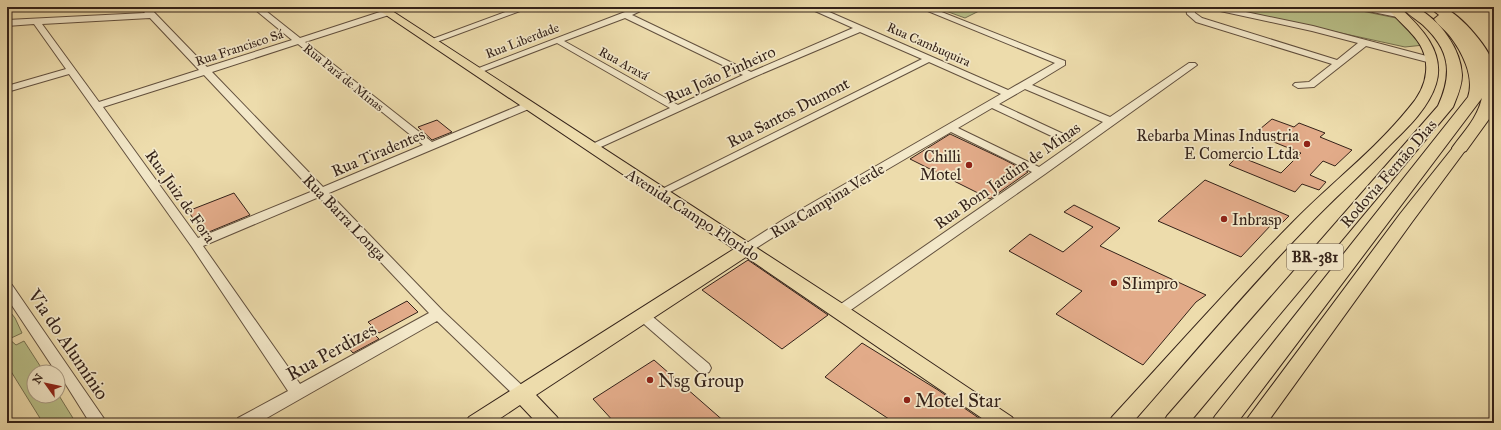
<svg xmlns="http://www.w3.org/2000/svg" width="1501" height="430" font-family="'IM FELL Great Primer',serif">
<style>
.green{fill:#b9c089;stroke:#767151}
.building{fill:#e2ab89;stroke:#342219}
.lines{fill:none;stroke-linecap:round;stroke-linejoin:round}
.minor-casing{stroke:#62503e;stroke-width:2}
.major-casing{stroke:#342219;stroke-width:2}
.highway-casing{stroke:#342219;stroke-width:2}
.minor{fill:#f3e8c9;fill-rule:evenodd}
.major{fill:#eddcac;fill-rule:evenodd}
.highway{fill:#eddcac;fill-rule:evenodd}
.poi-dot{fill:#8f2418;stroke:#f3e8c9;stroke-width:1.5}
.labels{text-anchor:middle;stroke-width:3.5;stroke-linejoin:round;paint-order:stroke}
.far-street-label{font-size:13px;fill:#342219;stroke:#f3e8c9}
.shield{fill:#f3e8c9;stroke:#6d5d4e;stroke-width:1}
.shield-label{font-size:15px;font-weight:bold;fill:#342219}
.street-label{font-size:16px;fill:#342219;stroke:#f3e8c9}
.poi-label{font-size:16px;fill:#342219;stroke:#f3e8c9;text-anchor:end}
.near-street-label{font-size:19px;fill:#342219;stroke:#f3e8c9}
.near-poi-label{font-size:19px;fill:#342219;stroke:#f3e8c9;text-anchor:start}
</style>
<rect width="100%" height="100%" fill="#eddcac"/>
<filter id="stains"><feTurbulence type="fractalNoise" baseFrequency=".005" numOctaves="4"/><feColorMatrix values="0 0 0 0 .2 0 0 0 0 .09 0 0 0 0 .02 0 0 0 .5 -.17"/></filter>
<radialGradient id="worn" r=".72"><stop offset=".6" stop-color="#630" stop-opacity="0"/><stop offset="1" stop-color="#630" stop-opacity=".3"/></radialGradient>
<g class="green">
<polygon points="949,7 987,7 965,18 943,10"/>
<polygon points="1222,7 1342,7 1406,20 1424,45 1405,47"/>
<polygon points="7,308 15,318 22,333 9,339 16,345 24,341 44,372 34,372 34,396 58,396 58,394 76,423 43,423 7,365"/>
</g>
<g class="building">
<polygon points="1272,119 1294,127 1299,123 1325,133 1320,137 1352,150 1335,166 1323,161 1310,175 1326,182 1319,190 1302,184 1295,192 1229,165 1238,156 1281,173 1301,153 1254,134"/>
<polygon points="437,120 452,132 432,140 418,127"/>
<polygon points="950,134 1003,159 1028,172 990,199 910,159"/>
<polygon points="1205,180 1289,216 1278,227 1272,224 1241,257 1158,221"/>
<polygon points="234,193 250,215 204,234 188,211"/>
<polygon points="1074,205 1120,228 1100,246 1206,295 1196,302 1143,365 1056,314 1082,291 1009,251 1030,234 1063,252 1093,227 1064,212"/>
<polygon points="748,260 828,315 782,349 702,290"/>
<polygon points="407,301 418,312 379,333 368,322"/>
<polygon points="370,330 379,339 353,353 345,344"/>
<polygon points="862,343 938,390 986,423 895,423 825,377"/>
<polygon points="654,360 726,423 615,423 593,399"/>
</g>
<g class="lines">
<defs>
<g id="minor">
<path d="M140,7h9l58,60 85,-27 -40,-33h9l39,31 86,-28h6v4l-87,28 127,100 91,-38h8l1,2 -1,2 -202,85 114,118 84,79 3,4 -3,4 -5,2 -5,-2 -80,-77 -179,102h-22l2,-5 50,-27 -96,-144 -123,-173 -62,18v-6l59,-17 -32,-45 -27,2v-6l138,-7zM150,18l49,52 -100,32 -57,-78zM298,44l125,101 -100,42 -111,-115zM204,75l109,116 -115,47 -95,-131zM319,197l110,116 -129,71 -97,-138z"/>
<polygon points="519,7 531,7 434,43 431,44 427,41"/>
<path d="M638,7h11l-17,8 119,57 102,-44 -38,-17 -58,-2 -4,-2h92l-4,2 -14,2 181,79 47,-27 -137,-56h11l136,54v4l-33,20 78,32 79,-54h6l2,2 -152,109 -200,140 -5,2 -5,-2 -2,-3 2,-3 197,-136 -81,-40 -157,92 -44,28h-8l-2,-3 2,-3 44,-28 215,-124 -72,-32 -267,134 -6,-3 2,-2 264,-132 -62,-27 -106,45 -162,74 -4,-1 -1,-2 1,-2 82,-38 -113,-65 -78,30 -3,1 -5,-3zM625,18l118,57 -65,30 -114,-64zM1025,89l78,33 -64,45 -81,-39 34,-20 70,33h8l1,-2 -1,-2 -71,-33z"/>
<polygon points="1063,7 1105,7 1101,9 1067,9"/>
<polygon points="1186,7 1194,7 1195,13 1202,18 1337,60 1358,43 1312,31 1211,9 1207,7 1222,7 1313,26 1434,58 1436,60 1431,63 1366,46 1314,87 1298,88 1293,85 1295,83 1309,82 1332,64 1196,22 1187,14"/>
<polygon points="1354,7 1370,7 1405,14 1406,16 1402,18 1358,9"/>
<polygon points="7,283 12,285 107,423 90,423 58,372 56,372 7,298"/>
<polygon points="642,310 647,312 709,364 711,368 709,372 704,374 699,372 637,318 635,315 637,312"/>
</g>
<g id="major">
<polygon points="374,7 386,7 846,306 1012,417 1016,423 989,423 746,257 536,395 557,417 561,423 537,423 520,405 493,423 465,423 469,417 734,249"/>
<path d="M1387,7h12c21,19 47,45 37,77 -8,26 -32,47 -51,66 -26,27 -54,51 -80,79 -60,62 -116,129 -173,194h-24l4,-6c60,-65 119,-132 181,-195 37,-38 81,-71 115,-113 9,-10 17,-23 18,-37 3,-32 -24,-44 -39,-65z"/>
<polygon points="1460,144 1465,145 1467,148 1412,222 1267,423 1244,423 1400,214 1455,145"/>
</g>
<g id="highway">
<path d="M1402,7c4,0 11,-1 15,1 23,12 44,41 45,67 0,11 -5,22 -9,32l-264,316h-26l4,-7 271,-310c15,-33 12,-56 -15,-81 -7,-6 -16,-11 -21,-18z"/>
<path d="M1429,7c4,0 11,-1 15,1 17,7 48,42 50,60 2,14 0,29 0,43l-2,4 -26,36 -6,2 -6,-2 -2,-3c12,-17 25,-29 30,-50l-245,325h-26l4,-7 253,-319c7,-20 -6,-46 -19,-62 -5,-6 -11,-10 -15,-16l5,-4z"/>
</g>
</defs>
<use href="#minor" class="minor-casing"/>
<use href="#major" class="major-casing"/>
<use href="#highway" class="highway-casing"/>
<use href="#minor" class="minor"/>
<use href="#major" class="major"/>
<use href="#highway" class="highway"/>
</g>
<g class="poi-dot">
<circle cx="1307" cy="144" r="4"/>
<circle cx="969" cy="165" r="4"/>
<circle cx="1224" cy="219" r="4"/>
<circle cx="1114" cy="283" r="4"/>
<circle cx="650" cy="380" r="4"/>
<circle cx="907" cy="400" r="4"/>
</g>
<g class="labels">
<g class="far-street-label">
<text transform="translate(522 40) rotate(-21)" y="5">Rua Liberdade</text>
<text transform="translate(929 44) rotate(24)" y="5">Rua Cambuquira</text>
<text transform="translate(239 47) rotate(-18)" y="5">Rua Francisco Sá</text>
<text transform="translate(624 63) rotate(29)" y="5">Rua Araxá</text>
<text transform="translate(344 77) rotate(39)" y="5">Rua Pará de Minas</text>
</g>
<rect class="shield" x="1287" y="244" width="56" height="26" rx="3"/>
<g class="shield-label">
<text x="1315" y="262">BR-381</text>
</g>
<g class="street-label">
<text transform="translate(720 74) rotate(-24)" y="6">Rua João Pinheiro</text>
<text transform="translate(788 112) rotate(-27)" y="6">Rua Santos Dumont</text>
<text transform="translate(378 152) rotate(-23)" y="6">Rua Tiradentes</text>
<text transform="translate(1388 173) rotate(-49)" y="6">Rodovia Fernão Dias</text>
<text transform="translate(1007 175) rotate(-35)" y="6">Rua Bom Jardim de Minas</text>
<text transform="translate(181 196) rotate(55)" y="6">Rua Juiz de Fora</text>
<text transform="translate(827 200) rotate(-31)" y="6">Rua Campina Verde</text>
<text transform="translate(693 214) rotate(33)" y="6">Avenida Campo Florido</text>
<text transform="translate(345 217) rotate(46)" y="6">Rua Barra Longa</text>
</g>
<g class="poi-label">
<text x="1299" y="141">Rebarba Minas Industria<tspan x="1299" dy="18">E Comercio Ltda</tspan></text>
<text x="961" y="162">Chilli<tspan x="961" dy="18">Motel</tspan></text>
<text x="1232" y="225" text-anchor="start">Inbrasp</text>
<text x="1122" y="289" text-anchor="start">SIimpro</text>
</g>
<g class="near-street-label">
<text transform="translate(69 344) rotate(56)" y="7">Via do Alumínio</text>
<text transform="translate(331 351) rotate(-29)" y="7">Rua Perdizes</text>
</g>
<g class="near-poi-label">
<text x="658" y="387">Nsg Group</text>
<text x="915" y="407">Motel Star</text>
</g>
</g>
<rect width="1501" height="430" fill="none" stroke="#eddcac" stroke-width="24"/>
<rect x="8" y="8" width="1485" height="414" fill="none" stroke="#342219" stroke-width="2"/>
<rect x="12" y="12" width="1477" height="406" fill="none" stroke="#342219"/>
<g transform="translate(46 384) rotate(303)"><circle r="19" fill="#f3e8c9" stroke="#a79983"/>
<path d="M0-3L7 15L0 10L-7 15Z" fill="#8f2418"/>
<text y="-6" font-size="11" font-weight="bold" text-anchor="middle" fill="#342219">N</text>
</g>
<rect width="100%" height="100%" filter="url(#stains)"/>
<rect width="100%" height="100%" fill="url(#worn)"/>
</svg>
